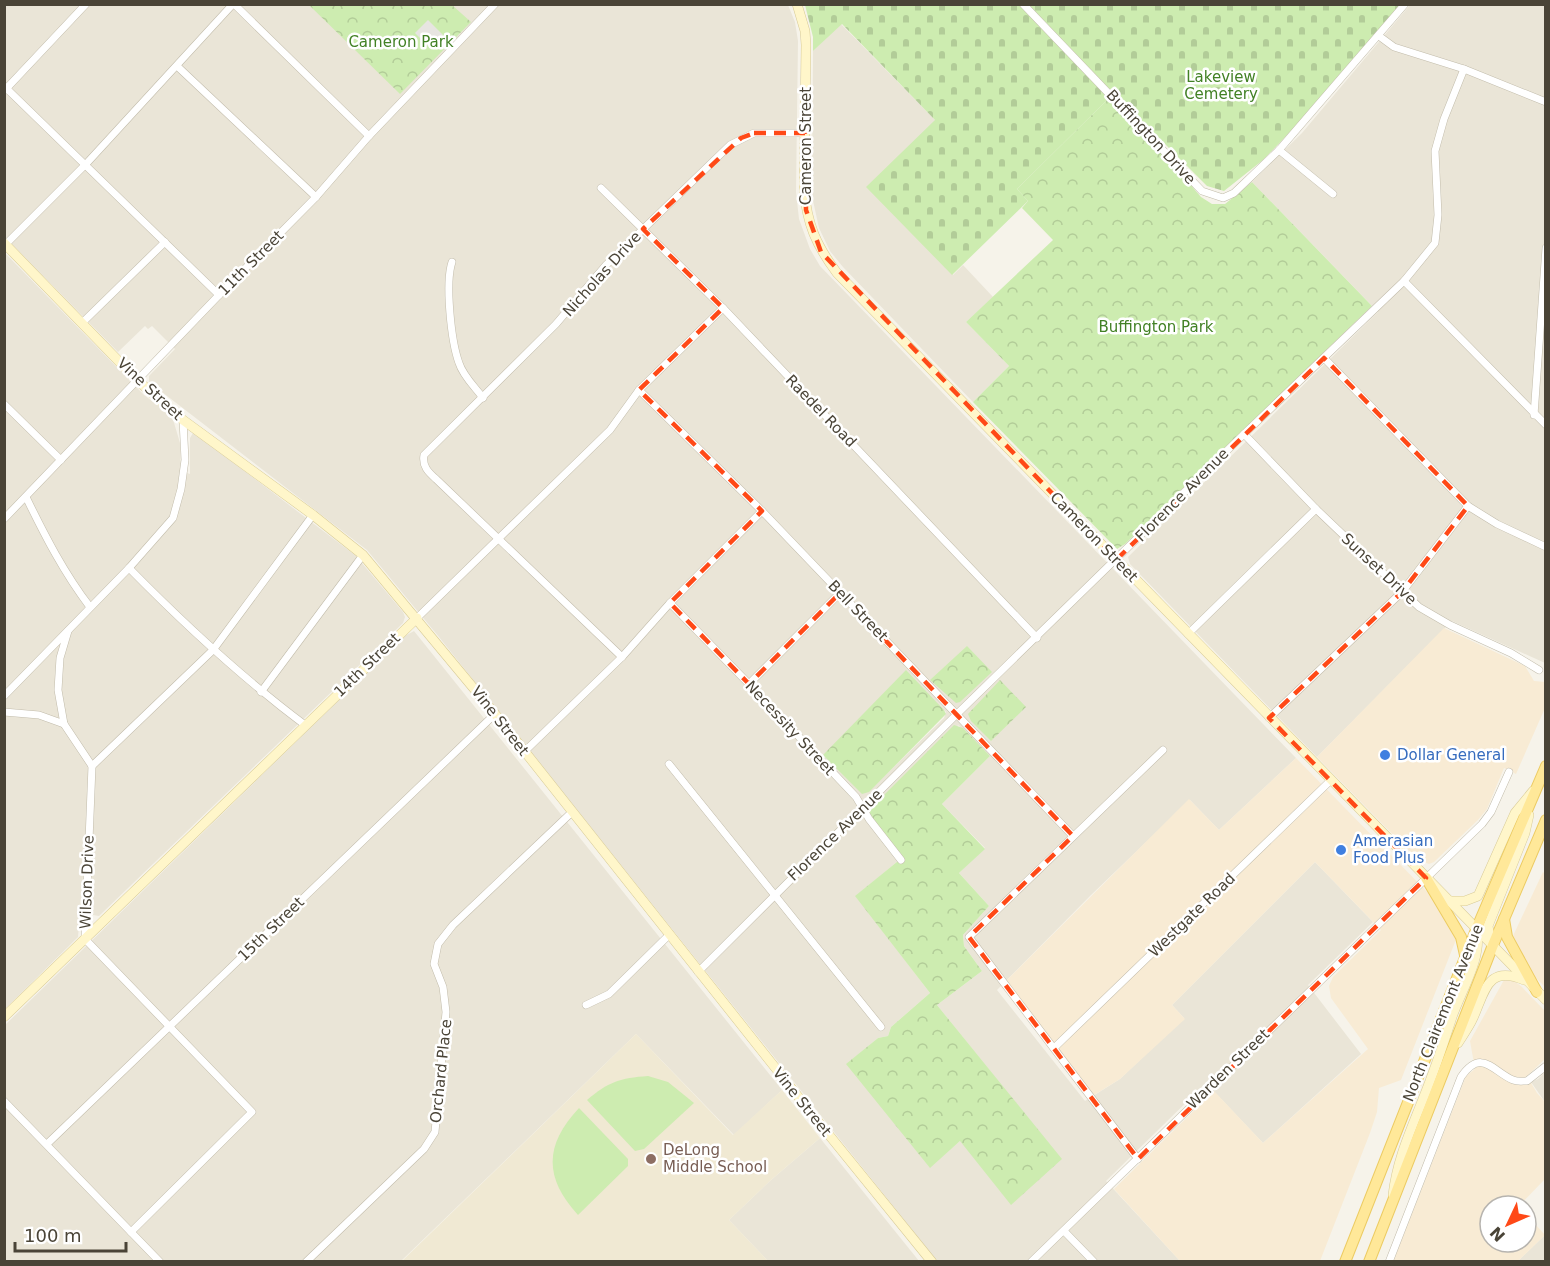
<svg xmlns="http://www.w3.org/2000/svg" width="1550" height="1266" font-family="'DejaVu Sans',sans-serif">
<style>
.residential{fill:#eae5d7;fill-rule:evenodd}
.commercial{fill:#f8ebd4}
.education{fill:#f0e9d3}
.grass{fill:#cdecb0}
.cemetery{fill:url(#cemetery-stones)}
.park{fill:url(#park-crowns)}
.parking{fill:#e7e5e1}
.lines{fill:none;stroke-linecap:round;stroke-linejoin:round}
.street-casing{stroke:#c2bcab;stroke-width:8}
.secondary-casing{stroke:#d8cb97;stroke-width:10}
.primary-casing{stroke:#eccb62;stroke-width:12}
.street{stroke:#fff;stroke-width:7}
.secondary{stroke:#fff6ca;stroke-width:9}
.primary{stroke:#ffe899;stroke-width:10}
.marked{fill:none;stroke:#ff4917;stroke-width:4.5;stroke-dasharray:12 8;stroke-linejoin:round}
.shop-dot{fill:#3f7fe0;stroke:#fff;stroke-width:2}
.education-dot{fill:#8d6e63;stroke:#fff;stroke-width:2}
.labels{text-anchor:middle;stroke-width:5;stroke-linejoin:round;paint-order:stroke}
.park-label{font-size:15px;fill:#428125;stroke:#fff}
.street-label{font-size:15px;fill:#4a4437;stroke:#fff}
.shop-label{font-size:15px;fill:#366cbe;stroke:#fff;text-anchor:start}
.education-label{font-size:15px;fill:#785e54;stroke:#fff;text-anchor:start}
</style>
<defs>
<pattern id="cemetery-stones" width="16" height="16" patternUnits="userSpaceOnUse" patternTransform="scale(1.5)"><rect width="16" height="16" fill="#cdecb0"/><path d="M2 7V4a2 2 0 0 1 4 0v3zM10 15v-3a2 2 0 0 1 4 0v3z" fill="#b2cc98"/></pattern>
<pattern id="park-crowns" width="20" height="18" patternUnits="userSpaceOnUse" patternTransform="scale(1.5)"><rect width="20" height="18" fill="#cdecb0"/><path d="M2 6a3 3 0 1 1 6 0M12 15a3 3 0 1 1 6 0" fill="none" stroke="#b2cc98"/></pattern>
</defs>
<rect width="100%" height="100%" fill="#f6f3ea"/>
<g class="residential">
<path d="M5,5h783l7,17 3,19 -2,151 3,27 11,30 10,17 476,492 -77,72 -29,-30 -99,95 -94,95 88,111 35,-22 64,-61 -12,-13 143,-143 58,60 -65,63 53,69 -98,89 -57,-60 -100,98 74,80h-243l-498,-624 -72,-87 -218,-168v-6l26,-27 -23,-23 -4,3 -3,-3 -27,26 -113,-115zM944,710l2,2 -2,6 -78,76zM958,725l32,31 -48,48 43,44 -26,25 30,33 -26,29 1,11 18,25 -45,34 124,154 -101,-18 -30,26 -83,-103 31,-26 10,-2 3,-9 39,-34 -74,-97 42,-35z"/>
<polygon points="1410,5 1545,5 1545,663 1452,621 1317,757 1130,564 1128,557 1378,312 1252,182 1302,133"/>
<polygon points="841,24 935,120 953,275 963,265 993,297 966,322 1009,366 973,402 843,267 830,251 819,228 812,196 813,51"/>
<polygon points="5,253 144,395 172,416 180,443 181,471 190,474 190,438 193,433 196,434 356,556 403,612 405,617 403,623 99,916 93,915 91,912 92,877 83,876 78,937 5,1009"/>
<polygon points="414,631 782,1090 734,1135 636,1034 401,1261 5,1262 5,1025 405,636"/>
<polygon points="1545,1072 1545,1102 1531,1082 1538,1079"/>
<polygon points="820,1138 919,1261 768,1261 729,1220 771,1180"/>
<polygon points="1545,1235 1545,1261 1518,1261"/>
</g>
<g class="commercial">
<polygon points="1444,628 1525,666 1534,681 1545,682 1545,708 1516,774 1504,768 1487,809 1478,820 1434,862 1429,864 1421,861 1406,848 1317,757"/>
<polygon points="1296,758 1437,902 1457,937 1401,1080 1379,1088 1377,1112 1370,1133 1320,1261 1180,1261 1114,1189 1214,1091 1263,1143 1368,1049 1331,998 1329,986 1333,977 1381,930 1315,862 1172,1005 1185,1019 1120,1079 1094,1095 1006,981 1189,799 1219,830"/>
<polygon points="1543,872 1546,875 1545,987 1531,973 1511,940"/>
<polygon points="1504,980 1514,981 1521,986 1545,1011 1545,1059 1527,1076 1537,1093 1545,1102 1545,1179 1519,1206 1490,1206 1490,1242 1526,1242 1526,1214 1545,1235 1518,1261 1393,1262 1466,1076 1475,1069 1470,1041"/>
</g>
<polygon class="education" points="636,1034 733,1135 782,1090 820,1138 771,1180 729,1220 768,1261 401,1262"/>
<g class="grass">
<path d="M648,1076l20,6 26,21 -50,46 -9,2 -48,-51c21,-18 33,-22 61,-24z"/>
<path d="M579,1108l49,51v7l-50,49c-34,-37 -34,-70 1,-107z"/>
</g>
<polygon class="cemetery" points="805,5 1400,5 1293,129 1263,160 1224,191 1207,186 1117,96 1110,97 1017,189 1028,201 952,275 866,187 935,120 842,24 813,51 813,37"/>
<g class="park">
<polygon points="309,5 452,5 471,22 400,94"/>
<polygon points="1110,97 1153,141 1201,197 1212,204 1225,204 1252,182 1372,306 1125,544 1117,549 973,402 1009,366 966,322 1053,240 1022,208 1028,201 1017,189"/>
<polygon points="967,646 992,672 960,702 956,703 930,680"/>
<polygon points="906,670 944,710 946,714 869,792 862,794 823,755"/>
<polygon points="1000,680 1026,707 991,741 971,721 968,714"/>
<polygon points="954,725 963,728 990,756 942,804 985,849 959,873 989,906 963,935 964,946 982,971 937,1005 1062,1159 1011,1205 960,1141 930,1168 846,1064 878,1038 888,1036 891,1027 930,993 855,896 903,857 871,817 869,810"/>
</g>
<polygon class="parking" points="428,20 443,35 430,48 415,33"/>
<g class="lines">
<defs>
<g id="street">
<polyline points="234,4 369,136"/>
<polyline points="1023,4 1202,191 1223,198 1234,193 1279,150 1405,4"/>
<polyline points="1379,36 1394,47 1464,69 1546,102"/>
<polyline points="177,66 316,197"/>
<polyline points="4,86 219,295"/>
<polyline points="5,90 86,4"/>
<polyline points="1279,150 1333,194"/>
<polyline points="601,188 723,308 1037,638"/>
<polyline points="4,246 86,164 233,4"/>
<path d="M452,262c-7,21 -1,79 7,101 4,13 16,24 24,35"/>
<polyline points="1404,281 1546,425"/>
<polyline points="83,322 165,242"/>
<polyline points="1324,358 1468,506 1497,524 1546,547"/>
<polyline points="639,390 762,511 1073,836"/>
<polyline points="4,404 61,460"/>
<polyline points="1534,415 1546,248"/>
<polyline points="1244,434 1316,509 1419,607 1450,625 1511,653 1539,670"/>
<path d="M26,497c19,39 38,76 64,110"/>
<polyline points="4,519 219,295 316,197 369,136 495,4"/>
<path d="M129,568c55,56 112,109 176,157"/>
<polyline points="670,603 749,684 856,797 869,819 901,860"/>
<polyline points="417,618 610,430 639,390 723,308"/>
<polyline points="68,631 60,658 58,690 64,724 92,766 85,939 252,1112 131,1232"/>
<polyline points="1188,634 1316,509"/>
<path d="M622,657l-186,-178c-8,-7 -14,-13 -12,-24l132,-131 50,-59 124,-120 24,-12h51"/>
<polyline points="749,684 840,593"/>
<polyline points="261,692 363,555"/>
<polyline points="4,696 129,568 173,518 181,489 185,460 183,420"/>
<polyline points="4,712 39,715 64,724"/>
<polyline points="1269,718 1402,592 1468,506"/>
<polyline points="524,752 622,657 670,603 762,511"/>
<polyline points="669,764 881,1027"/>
<polyline points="92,766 213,650 313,515"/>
<polyline points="698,972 957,714 1244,434 1404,281 1435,243 1438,215 1435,151 1444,119 1464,69"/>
<polyline points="586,1005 609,994 669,935"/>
<polyline points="1054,1048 1330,781"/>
<polyline points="4,1101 160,1262"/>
<polyline points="47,1144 495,714"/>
<polyline points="1138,1159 969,937 1163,750"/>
<polyline points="1064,1231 1094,1262"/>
<polyline points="306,1262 424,1149 435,1132 446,1012 443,987 434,964 438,944 453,925 571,813"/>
<polyline points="1031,1262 1482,824 1491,812 1509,772"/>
<path d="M1389,1262l72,-185c21,-30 32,-5 52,3 5,2 9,1 14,1l19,-15"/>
</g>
<g id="secondary">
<path d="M797,4l8,27 1,14 -2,144c3,35 12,56 33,84l709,727"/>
<polyline points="4,243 137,380 183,420 313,515 363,555 495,714 808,1109 932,1262"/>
<polyline points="1448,901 1465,901 1478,896 1515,813 1533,791"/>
<polyline points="1491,942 1488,926 1525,833 1529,815"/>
<polyline points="4,1017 417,618"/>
<path d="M1458,1043c5,-8 11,-16 15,-25 12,-26 14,-54 51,-38"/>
<path d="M1393,1195c4,-35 17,-63 30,-96 11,-27 20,-54 29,-82 8,-24 32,-62 24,-87"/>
</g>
<g id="primary">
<polyline points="1426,878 1461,937 1465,955"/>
<polyline points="1504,919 1507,937 1537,992"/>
<polyline points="1345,1262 1476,930 1546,766"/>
<polyline points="1369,1262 1493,945 1546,820"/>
</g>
</defs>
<use href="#street" class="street-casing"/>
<use href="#secondary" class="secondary-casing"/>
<use href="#primary" class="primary-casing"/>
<use href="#street" class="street"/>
<use href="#secondary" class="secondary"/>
<use href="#primary" class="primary"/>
</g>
<path class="marked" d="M754,133h51l1,77 15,42 295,308 208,-202 144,148 -66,86 -133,126 157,160 -288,281 -169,-222 104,-101 -233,-243 -91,91 -79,-81 92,-92 -123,-121 84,-82 -80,-79 98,-91z"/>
<g class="shop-dot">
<circle cx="1385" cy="755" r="6"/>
<circle cx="1341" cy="850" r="6"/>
</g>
<circle class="education-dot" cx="651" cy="1159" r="6"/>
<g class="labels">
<g class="park-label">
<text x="401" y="47">Cameron Park</text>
<text x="1221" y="82">Lakeview<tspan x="1221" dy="17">Cemetery</tspan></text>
<text x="1156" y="332">Buffington Park</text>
</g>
<g class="street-label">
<text transform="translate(1151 137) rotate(47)" y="5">Buffington Drive</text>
<text transform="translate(806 146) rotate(-90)" y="5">Cameron Street</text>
<text transform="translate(251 263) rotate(-45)" y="5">11th Street</text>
<text transform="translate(602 274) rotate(-48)" y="5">Nicholas Drive</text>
<text transform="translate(150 389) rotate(43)" y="5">Vine Street</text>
<text transform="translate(821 411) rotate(46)" y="5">Raedel Road</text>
<text transform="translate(1182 495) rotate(-45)" y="5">Florence Avenue</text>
<text transform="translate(1094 537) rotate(46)" y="5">Cameron Street</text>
<text transform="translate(1379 569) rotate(43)" y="5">Sunset Drive</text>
<text transform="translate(858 611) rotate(46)" y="5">Bell Street</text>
<text transform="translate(367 665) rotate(-44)" y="5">14th Street</text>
<text transform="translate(500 721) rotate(52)" y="5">Vine Street</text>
<text transform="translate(790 728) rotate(47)" y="5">Necessity Street</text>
<text transform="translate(835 835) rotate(-44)" y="5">Florence Avenue</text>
<text transform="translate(87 882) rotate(-88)" y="5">Wilson Drive</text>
<text transform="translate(1192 915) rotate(-44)" y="5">Westgate Road</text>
<text transform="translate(271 929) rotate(-44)" y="5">15th Street</text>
<text transform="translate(1443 1013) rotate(-68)" y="5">North Clairemont Avenue</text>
<text transform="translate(1228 1069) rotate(-44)" y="5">Warden Street</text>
<text transform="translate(441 1071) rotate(-84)" y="5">Orchard Place</text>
<text transform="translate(802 1102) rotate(51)" y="5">Vine Street</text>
</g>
<g class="shop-label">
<text x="1397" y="760">Dollar General</text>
<text x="1353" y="846">Amerasian<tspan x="1353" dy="17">Food Plus</tspan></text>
</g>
<g class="education-label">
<text x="663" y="1155">DeLong<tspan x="663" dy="17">Middle School</tspan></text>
</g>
</g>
<rect width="1550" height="1266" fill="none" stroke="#4a4437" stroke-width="12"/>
<g transform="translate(1508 1224) rotate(226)"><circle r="28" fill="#ffffff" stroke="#b7b4af" stroke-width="1.5"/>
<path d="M0-4.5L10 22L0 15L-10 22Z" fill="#ff4917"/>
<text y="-9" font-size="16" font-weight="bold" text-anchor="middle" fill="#4a4437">N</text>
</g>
<path d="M15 1242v9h111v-9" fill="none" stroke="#4a4437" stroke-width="3"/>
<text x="24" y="1242" font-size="18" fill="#4a4437" stroke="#ffffff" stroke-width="4.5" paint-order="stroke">100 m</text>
</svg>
